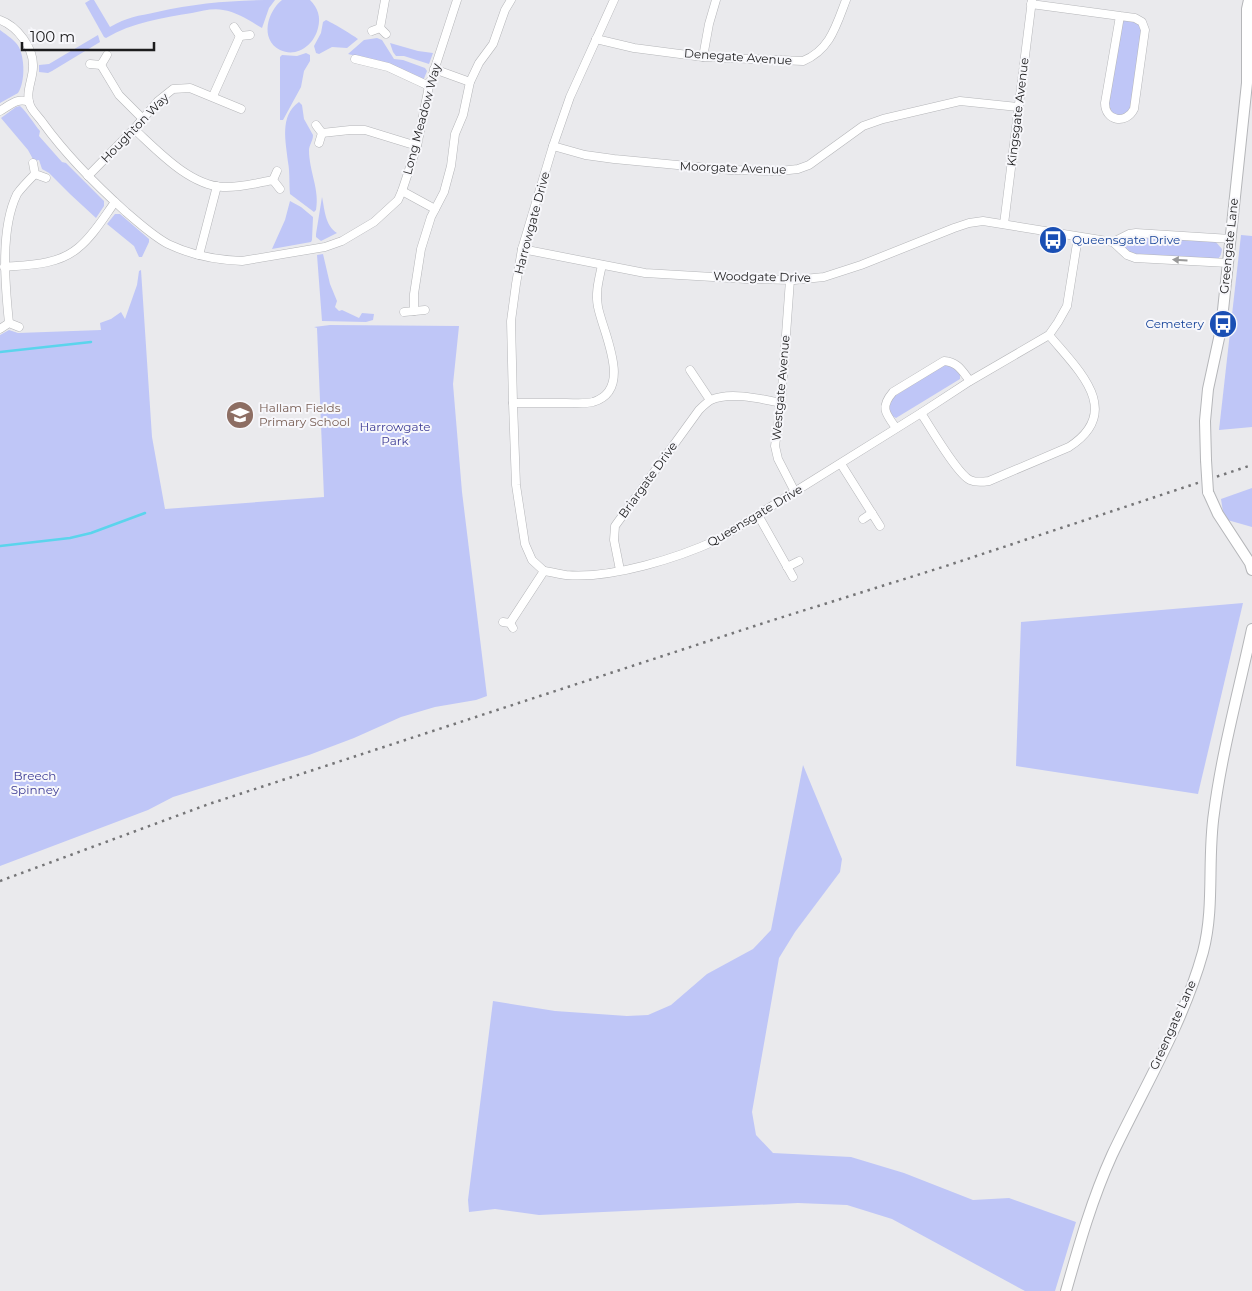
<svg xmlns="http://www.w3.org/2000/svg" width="1252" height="1291" font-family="Montserrat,sans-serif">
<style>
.green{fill:#bfc6f7}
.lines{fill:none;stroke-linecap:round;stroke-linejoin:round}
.stream{stroke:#5bd4ec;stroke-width:2.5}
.minor-casing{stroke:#b5b6b9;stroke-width:9}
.tertiary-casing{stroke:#b5b6b9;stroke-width:12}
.minor{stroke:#fff;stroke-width:8}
.tertiary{stroke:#fff;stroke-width:10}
.rail{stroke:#757577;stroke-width:2.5;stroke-dasharray:2.5 5;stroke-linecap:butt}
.tertiary-bridge-casing{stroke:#b5b6b9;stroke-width:12;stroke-linecap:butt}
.tertiary-bridge{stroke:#fff;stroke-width:10}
.oneway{fill:#999}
.labels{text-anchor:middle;stroke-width:4;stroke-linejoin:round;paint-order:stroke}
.street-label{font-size:12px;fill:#1c1c1d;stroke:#f7f7fb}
.transit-label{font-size:12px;fill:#164399;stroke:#f7f7fb;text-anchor:start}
.education-label{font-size:12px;fill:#785e54;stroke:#f7f7fb;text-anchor:start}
.park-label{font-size:12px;fill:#3e3d96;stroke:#f7f7fb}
</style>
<rect width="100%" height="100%" fill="#eaeaed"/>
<g class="green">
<path d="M90,0h4l16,27c17,-10 28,-11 47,-15 40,-9 77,-12 118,-12l-6,8 -7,20c-12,-7 -25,-16 -39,-18 -10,-2 -21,1 -31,3 -30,5 -59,9 -86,25l-2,-1 -19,-34z"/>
<path d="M282,0h28c8,8 11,17 8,28 -4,17 -21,30 -38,22 -21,-11 -12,-39 2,-50z"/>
<polygon points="1120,16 1144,25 1133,112 1114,119 1105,103"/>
<path d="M326,20c5,2 27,15 32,19l-11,9 -15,-1 -13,7 -3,-1 -2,-7 7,-13 2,-11z"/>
<path d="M0,30c5,4 12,8 16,13 9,9 10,39 2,50l-18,10z"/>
<polygon points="98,35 100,42 52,71 48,73 39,72 39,65 49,64"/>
<polygon points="377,38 382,40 394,59 403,60 425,68 427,71 423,81 382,62 348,54 364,40"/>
<polygon points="390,43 418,51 433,53 429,64 404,56 396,56 393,52"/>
<polygon points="306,53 310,55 310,61 304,71 301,87 283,120 280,120 280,57 282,55 297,56"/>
<path d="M299,102l3,3 2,14 9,16c0,6 -4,10 -4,15 0,21 11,40 7,60l-2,2 -24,-18c-1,-11 0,-21 -2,-32 -2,-20 -9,-46 11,-60z"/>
<path d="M20,106c7,6 14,18 20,25l-1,5 23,26 4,1 38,38v5l-8,12 -26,-24 -21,-21 -7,-4 -3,-9 -5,1 -6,-11 -27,-32 15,-11z"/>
<path d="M322,197c3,14 3,28 15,36l-16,8 -5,-4v-3z"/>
<polygon points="290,201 301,207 313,217 312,240 311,242 272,249 285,220"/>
<polygon points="115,214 120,214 149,239 149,242 142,257 139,257 134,246 107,224"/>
<polygon points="1241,235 1252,236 1252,427 1219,430"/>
<path d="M1137,236l78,5 7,8c-1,7 -2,9 -8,12l-80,-6 -9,-6c-2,-10 3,-12 12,-13z"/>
<polygon points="323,254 330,284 337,301 335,307 339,311 342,310 359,318 362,313 374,314 373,320 366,322 322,321 317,255"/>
<polygon points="141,270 152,437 165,509 324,497 317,328 314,327 330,325 459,326 453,384 462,492 487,696 476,700 435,707 401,717 354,738 309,755 173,797 148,810 0,866 0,335 9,330 18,333 101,330 100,323 111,319 121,312 125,319 137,285 139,271"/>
<polygon points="948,364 953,365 960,374 960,379 896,418 890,415 888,411 890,399 942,366"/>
<polygon points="1252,488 1252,527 1224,519 1221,499"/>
<polygon points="1243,603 1198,794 1016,766 1021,622"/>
<polygon points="803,765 842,859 840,872 795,932 779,958 752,1112 756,1135 773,1153 851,1157 904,1173 973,1200 1009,1198 1076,1222 1055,1291 1025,1291 892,1219 847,1205 798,1203 539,1215 495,1209 469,1212 468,1200 493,1001 555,1011 627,1016 648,1015 671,1005 707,974 753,949 771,930"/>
</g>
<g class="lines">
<g class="stream">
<polyline points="0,352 91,342"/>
<polyline points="0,546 70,538 91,533 145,513"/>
</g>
<defs>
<g id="minor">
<path d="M1031,4l104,14 7,4 3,8 -11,79c-8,16 -29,12 -29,-6l15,-87"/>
<path d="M0,20c17,6 34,28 33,47 0,12 -8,25 -3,38 2,6 9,12 13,18 24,33 53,62 83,89 13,11 27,24 42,32 23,11 48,16 74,17l83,-14 17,-6 32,-19 24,-22 4,-9 15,-45 12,-60 28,-86"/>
<polyline points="234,27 240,36 250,35"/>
<polyline points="380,28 385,0"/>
<polyline points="372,31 380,28 386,34"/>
<path d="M596,39l38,9 69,9 100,4c27,-11 33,-35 43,-61"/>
<polyline points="703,57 709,24 716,0"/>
<polyline points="355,59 388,67 429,86"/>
<polyline points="90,64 101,65 107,55"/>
<polyline points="101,65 119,95 143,119"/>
<polyline points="434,69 470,82"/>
<polyline points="213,96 240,36"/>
<path d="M0,111c10,-6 18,-14 29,-9"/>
<polyline points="316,125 322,133 319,143"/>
<path d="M134,129c24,22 55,56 89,58 16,1 34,-4 50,-7"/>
<polyline points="322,133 350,130 365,130 417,146"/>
<polyline points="553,146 585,155 614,159 730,170 780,171 798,169 809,165 863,126 883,119 960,101 1018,107"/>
<polyline points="33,163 35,174 46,178"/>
<polyline points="277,171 273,180 280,189"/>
<polyline points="88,176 134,129 158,101 173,89 190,88 241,109"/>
<polyline points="402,191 435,209"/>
<polyline points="1004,224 1032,0"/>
<polyline points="1113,242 1129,234 1136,233 1231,239"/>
<polyline points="522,249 645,273 747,279 794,280 824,277 861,265 954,228 969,223 983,221 1113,242 1127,255 1135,258 1228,263"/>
<polyline points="199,255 217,186"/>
<path d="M4,267c25,-2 54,-2 74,-19 15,-12 26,-31 37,-46"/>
<polyline points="790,280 781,403 775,446 778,459 795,492"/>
<polyline points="414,311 414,294 421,249 431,217 444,192 451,166 455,134 463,115 470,82 479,63 493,44 505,10 511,0"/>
<polyline points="404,312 425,310"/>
<path d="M9,323c-4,-39 -9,-94 8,-129 5,-7 12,-14 18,-20"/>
<polyline points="0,329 9,323 19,327"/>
<polyline points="690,370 710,400"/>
<path d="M513,403c17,0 35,0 53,0 9,0 19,1 27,-1 41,-12 10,-69 5,-95 -3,-14 1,-28 4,-42"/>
<path d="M921,413c9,14 37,62 49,67 6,3 13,2 19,1l80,-34c56,-36 8,-78 -20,-112"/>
<path d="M896,428c-11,-15 -16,-21 -3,-36l51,-31c14,1 18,10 26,20"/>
<polyline points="841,464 880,526"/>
<polyline points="758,515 793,577"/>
<polyline points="863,519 872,513"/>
<polyline points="787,567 799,561"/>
<path d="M620,570l-6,-30 1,-14 84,-116c4,-4 8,-8 12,-10 18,-9 51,-1 70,3"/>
<polyline points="544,571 532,560 525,544 516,485 513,403 511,321 516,284 522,249 553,146 570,97 614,0"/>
<polyline points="503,622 510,623 513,628"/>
<path d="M510,623l34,-52c7,1 15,3 22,4 46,4 112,-17 153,-36l202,-126 49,-32 79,-46 9,-13 9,-16 11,-69"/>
</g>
<g id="tertiary">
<polyline points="1206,460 1205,421 1208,389 1221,329 1247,83 1247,9 1249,0"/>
<polyline points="1208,492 1218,514 1250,563 1252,570"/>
<path d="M1066,1291c13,-46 26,-92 46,-136 31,-66 71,-131 91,-203 12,-46 4,-92 11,-139 8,-62 25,-123 38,-184"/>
</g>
</defs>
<use href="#minor" class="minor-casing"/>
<use href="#tertiary" class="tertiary-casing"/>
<use href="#minor" class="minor"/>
<use href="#tertiary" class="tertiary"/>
<polyline class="rail" points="0,881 209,804 770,621 946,566 1252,465"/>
<defs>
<polyline id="tertiary-bridge" points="1206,460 1208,492"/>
</defs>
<use href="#tertiary-bridge" class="tertiary-bridge-casing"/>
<use href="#tertiary-bridge" class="tertiary-bridge"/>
</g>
<defs><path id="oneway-solid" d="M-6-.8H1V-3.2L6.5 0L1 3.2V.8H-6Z" transform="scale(1.25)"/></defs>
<use class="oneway" href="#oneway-solid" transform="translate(1180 260) rotate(-177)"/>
<defs>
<symbol id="bus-disc" viewBox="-11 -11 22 22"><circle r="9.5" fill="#1a4fb4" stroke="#f7f7fb"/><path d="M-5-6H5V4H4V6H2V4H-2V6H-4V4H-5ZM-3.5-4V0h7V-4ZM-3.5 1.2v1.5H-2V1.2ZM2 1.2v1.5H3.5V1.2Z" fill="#fff"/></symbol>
<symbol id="school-disc" viewBox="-11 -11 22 22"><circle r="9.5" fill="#8d6e63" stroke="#f7f7fb"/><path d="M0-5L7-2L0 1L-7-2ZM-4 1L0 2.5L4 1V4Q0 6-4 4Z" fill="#fff"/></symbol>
</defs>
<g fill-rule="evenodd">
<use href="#bus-disc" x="1037" y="224" width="32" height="32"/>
<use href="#bus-disc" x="1207" y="308" width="32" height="32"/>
<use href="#school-disc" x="224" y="399" width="32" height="32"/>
</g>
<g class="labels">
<g class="street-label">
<text transform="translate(738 57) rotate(4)" y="4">Denegate Avenue</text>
<text transform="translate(1018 112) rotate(-83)" y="4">Kingsgate Avenue</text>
<text transform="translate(422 119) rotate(-75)" y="4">Long Meadow Way</text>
<text transform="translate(135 128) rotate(-46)" y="4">Houghton Way</text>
<text transform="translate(733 168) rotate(2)" y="4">Moorgate Avenue</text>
<text transform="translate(532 223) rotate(-75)" y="4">Harrowgate Drive</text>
<text transform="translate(1229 246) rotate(-84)" y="4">Greengate Lane</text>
<text transform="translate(762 277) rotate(1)" y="4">Woodgate Drive</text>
<text transform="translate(781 388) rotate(-85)" y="4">Westgate Avenue</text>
<text transform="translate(648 480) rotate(-54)" y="4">Briargate Drive</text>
<text transform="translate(755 516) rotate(-31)" y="4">Queensgate Drive</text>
<text transform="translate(1173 1025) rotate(-66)" y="4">Greengate Lane</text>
</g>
<g class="transit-label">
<text x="1072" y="244">Queensgate Drive</text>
<text x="1204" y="328" text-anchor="end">Cemetery</text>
</g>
<g class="education-label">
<text x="259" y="412">Hallam Fields<tspan x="259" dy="14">Primary School</tspan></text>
</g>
<g class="park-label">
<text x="395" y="431">Harrowgate<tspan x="395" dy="14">Park</tspan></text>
<text x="35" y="780">Breech<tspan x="35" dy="14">Spinney</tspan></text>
</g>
</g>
<path d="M22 42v8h132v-8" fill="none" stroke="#1c1c1d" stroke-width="2.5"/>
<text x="30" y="42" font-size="15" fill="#1c1c1d" stroke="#f7f7fb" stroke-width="4" paint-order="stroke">100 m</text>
</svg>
